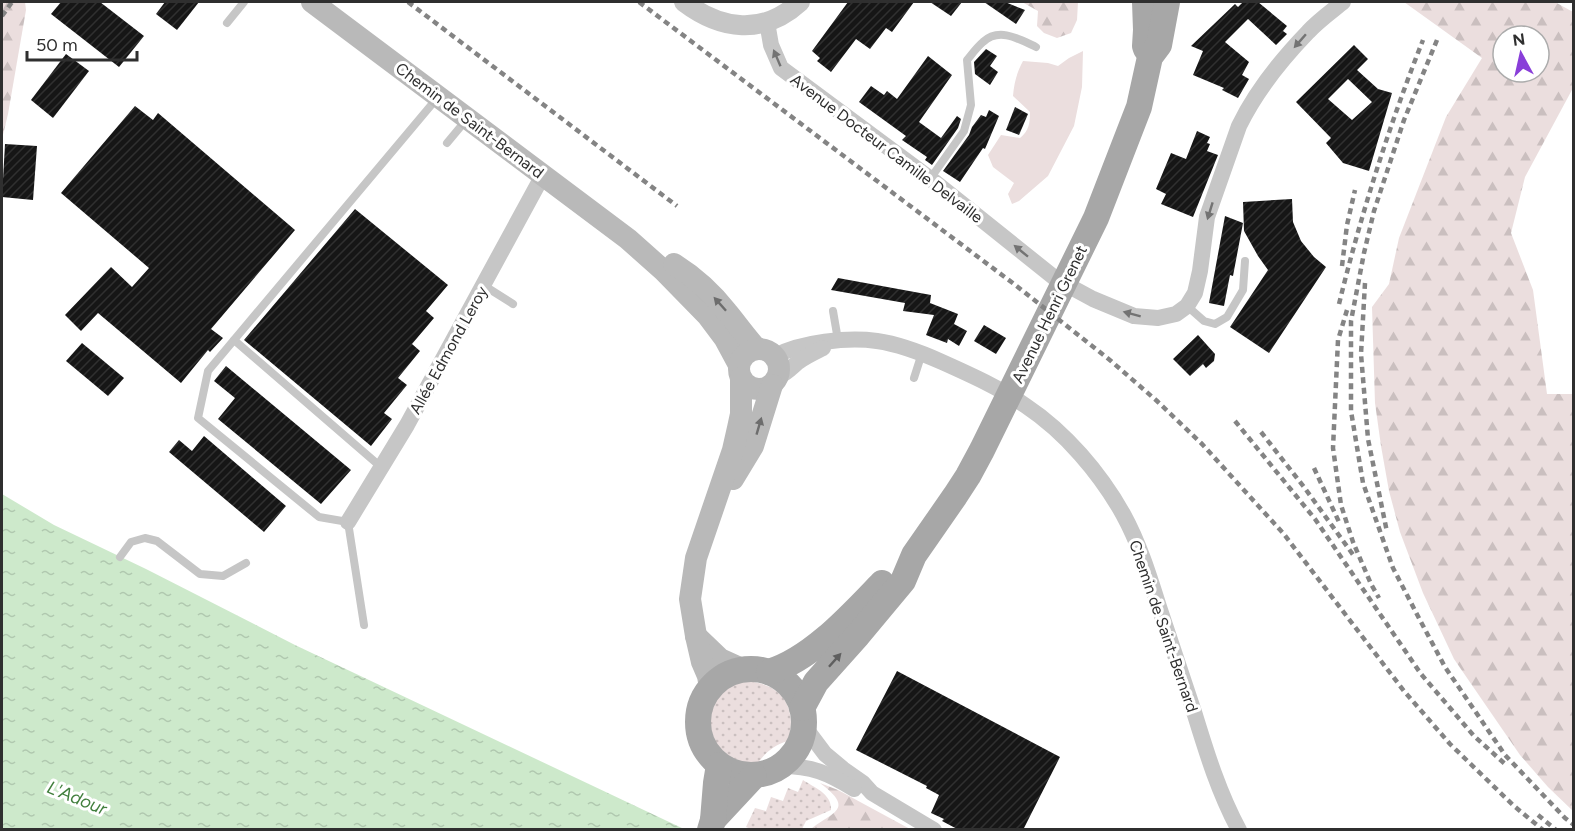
<svg xmlns="http://www.w3.org/2000/svg" width="1575" height="831" font-family="Figtree,sans-serif">
<style>
.grass{fill:url(#grass-dots)}
.forest{fill:url(#forest-firs);fill-rule:evenodd}
.park{fill:#ebdede}
.water{fill:url(#water-ripples)}
.building{fill:url(#building-hatch);fill-rule:evenodd}
.lines{fill:none;stroke-linecap:round;stroke-linejoin:round}
.service{stroke:#c6c6c6;stroke-width:8}
.minor{stroke:#c6c6c6;stroke-width:16}
.tertiary{stroke:#c6c6c6;stroke-width:20}
.secondary{stroke:#b9b9b9;stroke-width:22}
.primary{stroke:#a7a7a7;stroke-width:26}
.rail{stroke:#848484;stroke-width:4.5;stroke-dasharray:6 4.5;stroke-linecap:butt}
.oneway{fill:#737373}
.oneway2{fill:#6d6d6d}
.oneway3{fill:#5f5f5f}
.labels{text-anchor:middle;stroke-width:6;stroke-linejoin:round;paint-order:stroke}
.street-label{font-size:16px;fill:#2f2f2f;stroke:#fff}
.water-label{font-size:18px;font-style:italic;fill:#417f3d;stroke:#fff}
</style>
<defs>
<pattern id="grass-dots" width="8" height="8" patternUnits="userSpaceOnUse" patternTransform="scale(1.5)"><rect width="8" height="8" fill="#ebdede"/><path d="M2 2h.1M6 6h.1" fill="none" stroke="#cabfbf" stroke-width="1.8" stroke-linecap="round"/></pattern>
<pattern id="forest-firs" width="22" height="20" patternUnits="userSpaceOnUse" patternTransform="scale(1.5)"><rect width="22" height="20" fill="#ebdede"/><path d="M5 1l3.5 6h-7zM16 11l3.5 6h-7z" fill="#cabfbf"/></pattern>
<pattern id="water-ripples" width="26" height="14" patternUnits="userSpaceOnUse" patternTransform="scale(1.5)"><rect width="26" height="14" fill="#cde9cb"/><path d="M2 4q2-2 4 0t4 0M15 11q2-2 4 0t4 0" fill="none" stroke="#b0c8af"/></pattern>
<pattern id="building-hatch" width="6" height="6" patternUnits="userSpaceOnUse" patternTransform="scale(1.5)"><rect width="6" height="6" fill="#161616"/><path d="M-1 1l2-2M0 6l6-6M5 7l2-2" fill="none" stroke="#303030"/></pattern>
</defs>
<rect width="100%" height="100%" fill="#fff"/>
<g class="grass">
<path d="M745,681c36,2 53,25 43,60 -14,4 -22,11 -31,23 -4,0 -10,1 -14,0 -33,-6 -46,-46 -23,-70 7,-8 16,-10 25,-13z"/>
<path d="M803,780c12,8 29,14 28,30l-25,11 -4,8 -49,1 -7,-3 9,-19 11,3 5,-14 12,4 5,-13 10,4z"/>
</g>
<g class="forest">
<polygon points="2,2 25,2 26,10 8,114 2,139"/>
<polygon points="1022,2 1078,2 1077,20 1071,33 1057,38 1044,33 1037,26 1038,11"/>
<path d="M1404,2h151l18,10v76l-48,89 -14,56 22,57 14,104h26v417l-25,-24 -28,-32 -66,-96 -31,-66 -23,-61 -11,-41 -8,-45 -6,-43 -3,-96 17,-23 10,-46 47,-121 36,-59zM1503,36h36v36h-36z"/>
<path d="M820,783l18,7 72,39h-99c21,-17 45,-19 9,-46z"/>
</g>
<path class="park" d="M1083,51l-1,36 -8,39 -26,50 -29,25 -7,3 -4,-10 6,-11 -21,-16 -5,-12 13,-20 19,3c9,-7 10,-15 10,-26l-17,-16c1,-13 4,-24 10,-35l25,2 10,3 11,-8z"/>
<polygon class="water" points="2,494 54,525 146,569 295,645 684,829 2,829"/>
<g class="building">
<polygon points="61,2 100,2 144,36 119,67 51,14"/>
<polygon points="165,2 199,2 177,30 156,14"/>
<polygon points="848,2 914,2 892,32 886,28 870,49 856,39 831,72 817,61 820,58 812,51"/>
<polygon points="930,2 962,2 951,16"/>
<polygon points="984,2 1005,2 1025,10 1016,24"/>
<polygon points="1243,2 1258,2 1287,26 1283,31 1287,34 1276,45 1248,19 1225,42 1249,62 1242,75 1249,79 1238,98 1222,90 1224,88 1193,75 1203,51 1191,46 1235,4 1238,7"/>
<path d="M1354,45l14,14 -11,11 21,19 14,4 -23,78 -26,-8 -17,-20 5,-5 -35,-36zM1348,79l24,23 -20,18 -24,-21z"/>
<polygon points="986,49 997,56 990,66 998,72 990,85 975,74 974,62"/>
<polygon points="66,54 89,71 53,118 31,100"/>
<polygon points="928,56 952,75 919,122 941,138 957,116 961,119 958,128 932,165 925,160 927,157 902,140 906,136 859,102 871,86 884,95 887,91 897,99"/>
<polygon points="135,106 153,120 158,113 295,230 211,329 223,338 210,352 208,350 181,383 98,313 81,331 65,315 111,267 132,287 149,268 61,193"/>
<polygon points="1015,107 1028,114 1019,135 1006,130"/>
<polygon points="989,110 999,116 985,149 983,148 960,182 943,171 969,135 972,127 981,115 986,117"/>
<polygon points="1197,131 1210,137 1207,143 1210,144 1207,151 1218,155 1193,217 1161,204 1166,194 1156,189 1171,153 1186,159"/>
<polygon points="5,144 37,146 33,200 2,197"/>
<polygon points="1292,199 1293,222 1301,241 1314,257 1326,267 1269,353 1230,327 1268,270 1258,256 1244,231 1243,202"/>
<polygon points="355,209 448,285 426,311 434,318 412,344 420,351 398,378 407,385 384,413 392,419 371,446 244,340"/>
<polygon points="1225,216 1243,223 1233,276 1230,275 1224,306 1209,303"/>
<polygon points="838,278 931,295 930,303 958,314 954,324 967,331 959,346 948,339 947,343 926,335 934,315 903,311 905,303 831,290"/>
<polygon points="984,325 1006,338 996,354 974,341"/>
<polygon points="1198,335 1215,354 1214,361 1206,368 1203,364 1190,376 1173,359"/>
<polygon points="82,343 124,378 108,396 66,361"/>
<polygon points="226,366 351,470 321,504 218,419 235,398 214,381"/>
<polygon points="204,436 286,506 264,532 169,452 179,440 192,451"/>
<polygon points="897,671 1060,757 1023,830 959,830 942,821 944,819 931,813 939,795 926,788 927,786 856,750"/>
</g>
<g class="lines">
<g class="service">
<polyline points="227,23 244,2"/>
<polyline points="447,143 467,119"/>
<path d="M930,179l34,-48 7,-26 -4,-45c5,-6 10,-13 16,-18 16,-15 36,-3 53,5"/>
<polyline points="483,285 513,304"/>
<polyline points="1187,306 1204,321 1215,324 1227,317 1243,290 1245,261"/>
<polyline points="833,311 838,340"/>
<polyline points="234,340 381,467"/>
<polyline points="914,378 922,353"/>
<polyline points="120,557 131,542 145,538 157,541 200,574 223,576 246,563"/>
<polyline points="364,625 348,522 319,517 198,418 208,371 438,97"/>
</g>
<g class="minor">
<path d="M767,22l4,23 10,23 155,115 120,96 37,20 41,17 24,2 18,-4 11,-8 8,-13 5,-22 7,-54 32,-91c17,-35 42,-66 69,-94 10,-11 24,-21 35,-30"/>
<path d="M775,356c27,-14 72,-19 102,-15 21,3 45,12 65,21 29,13 58,26 84,44 39,26 74,67 97,108 16,29 26,61 36,93 12,36 24,72 36,108 12,39 24,78 44,115"/>
<path d="M778,377c9,-4 13,-9 20,-15 8,-6 17,-10 25,-14"/>
<polyline points="348,522 407,425 543,175"/>
<polyline points="804,726 825,754 843,769 863,783 872,793 934,830"/>
<path d="M781,766c31,0 47,7 73,23"/>
</g>
<path class="tertiary" d="M684,2c37,28 79,34 116,0"/>
<g class="secondary">
<polyline points="312,2 628,239 664,271 707,315 725,339 739,365"/>
<path d="M674,264c19,12 39,30 53,48 10,12 19,25 30,37"/>
<circle cx="759" cy="369" r="20"/>
<polyline points="733,479 753,446 772,385"/>
<polyline points="696,636 720,659 742,669"/>
<polyline points="710,688 708,676 702,662 696,636 690,599 696,558 733,450 738,428 741,414 741,378"/>
</g>
<g class="primary">
<polyline points="1145,2 1146,30 1145,46 1146,49"/>
<circle cx="751" cy="722" r="53"/>
<path d="M769,672c43,-13 83,-58 113,-89"/>
<polyline points="802,708 816,682 858,635 903,581 914,555 955,496 968,476 982,450 1096,218 1139,107 1150,57 1159,45 1167,2"/>
<polyline points="713,820 754,776"/>
<polyline points="710,830 713,820 716,783 719,765"/>
</g>
<g class="rail">
<polyline points="408,2 677,206"/>
<polyline points="639,2 1014,284 1111,361 1157,401 1202,444 1283,533 1404,691 1450,744 1514,806 1543,830"/>
<polyline points="2,16 12,2"/>
<polyline points="1437,40 1404,120 1374,211 1364,253 1351,321 1351,411 1363,483 1393,568 1421,622 1445,667 1505,755 1565,818 1574,825"/>
<polyline points="1342,266 1347,225 1355,190"/>
<polyline points="1365,283 1361,354 1368,439 1387,532"/>
<path d="M1339,304c22,-90 50,-178 84,-264"/>
<polyline points="1347,310 1338,340 1333,448 1341,505 1353,542 1371,584 1379,598"/>
<polyline points="1235,421 1315,519 1421,674 1474,736 1505,764"/>
<polyline points="1261,432 1304,487 1354,556"/>
<polyline points="1314,468 1339,522"/>
<polyline points="1538,815 1556,830"/>
</g>
</g>
<defs><path id="oneway-solid" d="M-6-.8H1V-3.2L6.5 0L1 3.2V.8H-6Z" transform="scale(1.5)"/></defs>
<g class="oneway">
<use href="#oneway-solid" transform="translate(1300 41) rotate(131)"/>
<use href="#oneway-solid" transform="translate(777 58) rotate(-113)"/>
<use href="#oneway-solid" transform="translate(1210 211) rotate(107)"/>
<use href="#oneway-solid" transform="translate(1021 251) rotate(-141)"/>
<use href="#oneway-solid" transform="translate(1132 314) rotate(-165)"/>
</g>
<g class="oneway2">
<use href="#oneway-solid" transform="translate(720 304) rotate(-132)"/>
<use href="#oneway-solid" transform="translate(759 426) rotate(-74)"/>
</g>
<use class="oneway3" href="#oneway-solid" transform="translate(835 660) rotate(-48)"/>
<g class="labels">
<g class="street-label">
<text transform="translate(470 120) rotate(37)" y="6">Chemin de Saint-Bernard</text>
<text transform="translate(887 148) rotate(37)" y="6">Avenue Docteur Camille Delvaille</text>
<text transform="translate(1049 314) rotate(-64)" y="6">Avenue Henri Grenet</text>
<text transform="translate(448 350) rotate(-61)" y="6">Allée Edmond Leroy</text>
<text transform="translate(1164 626) rotate(71)" y="6">Chemin de Saint-Bernard</text>
</g>
<g class="water-label">
<text transform="translate(77 798) rotate(22)" y="6">L'Adour</text>
</g>
</g>
<rect width="1575" height="831" fill="none" stroke="#2f2f2f" stroke-width="6"/>
<g transform="translate(1521 54) rotate(352)"><circle r="28" fill="#ffffff" stroke="#acacac" stroke-width="1.5"/>
<path d="M0-4.5L10 22L0 15L-10 22Z" fill="#893ed9"/>
<text y="-9" font-size="16" font-weight="bold" text-anchor="middle" fill="#2f2f2f">N</text>
</g>
<path d="M27 51v9h110v-9" fill="none" stroke="#2f2f2f" stroke-width="3"/>
<text x="36" y="51" font-size="18" fill="#2f2f2f" stroke="#ffffff" stroke-width="4.5" paint-order="stroke">50 m</text>
</svg>
